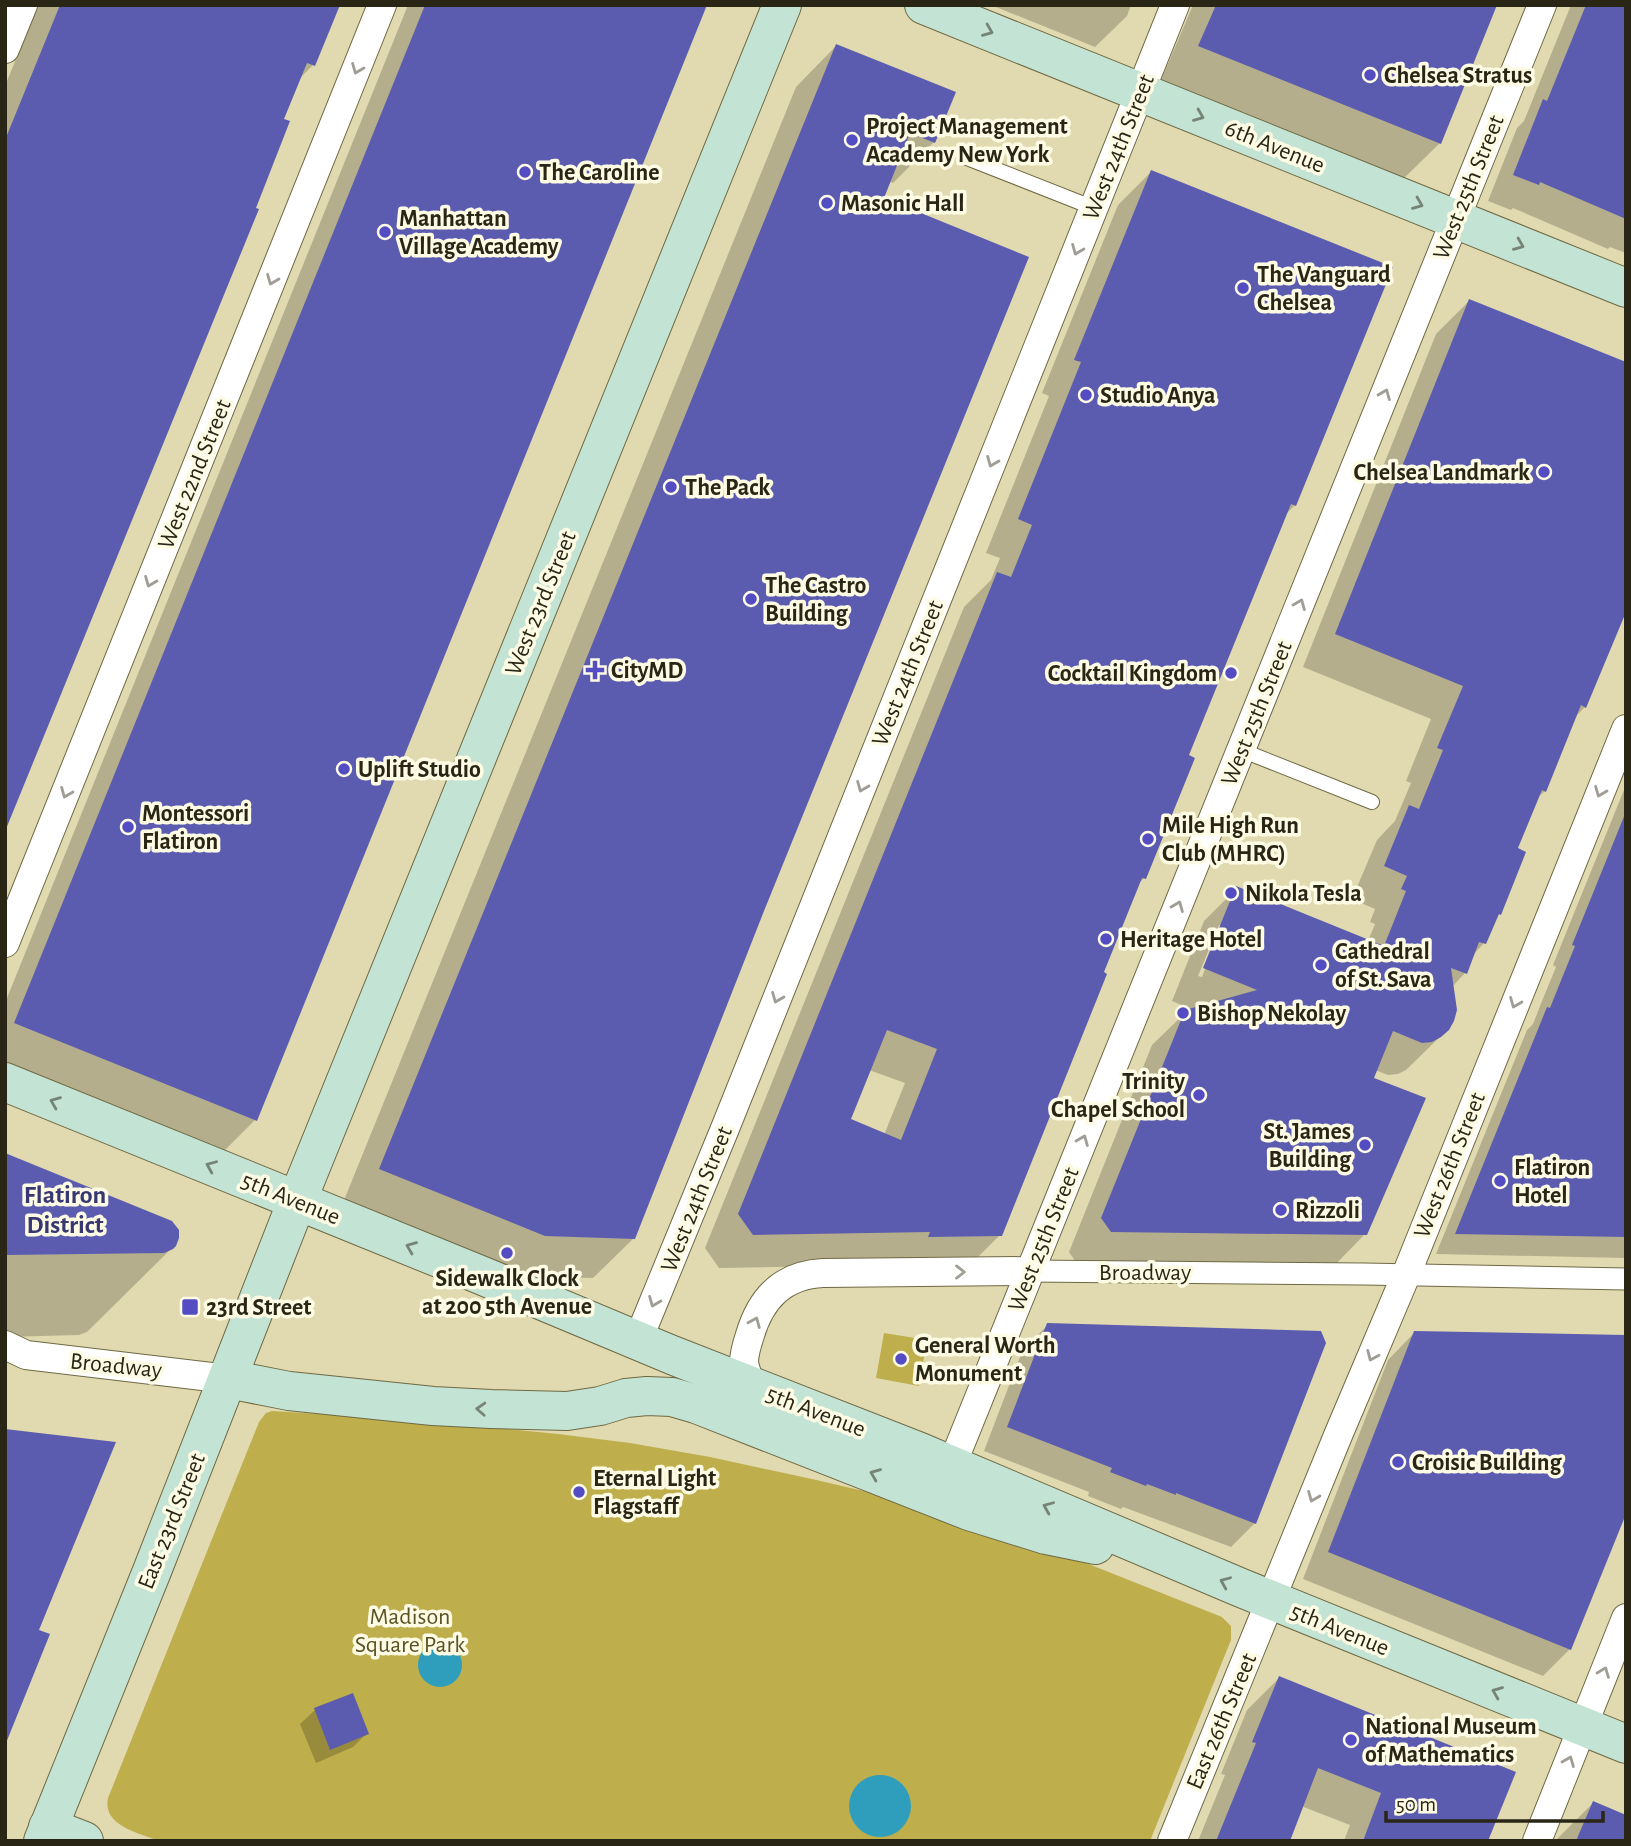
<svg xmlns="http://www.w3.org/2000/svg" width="1631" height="1846" font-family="'Alegreya Sans',sans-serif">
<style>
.green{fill:#beae4c}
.water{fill:#2f9ebc}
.shadow{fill:#0003;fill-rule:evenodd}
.building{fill:#5b5cb0;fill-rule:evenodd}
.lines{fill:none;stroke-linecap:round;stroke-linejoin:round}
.service-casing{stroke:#6f6943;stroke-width:16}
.pedestrian-casing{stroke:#6f6943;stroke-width:23}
.minor-casing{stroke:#6f6943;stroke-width:30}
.secondary-casing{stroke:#6f6943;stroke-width:40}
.service{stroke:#fff;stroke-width:14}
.pedestrian{stroke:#fff;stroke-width:21}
.minor{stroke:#fff;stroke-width:28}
.secondary{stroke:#c3e3d4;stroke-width:38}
.oneway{stroke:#768475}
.oneway2{stroke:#9f9d96}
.poi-dot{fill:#534cc3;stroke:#fefbe5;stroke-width:2.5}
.labels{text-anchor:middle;stroke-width:7;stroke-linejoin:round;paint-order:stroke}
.poi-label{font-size:24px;font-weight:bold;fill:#292616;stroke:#fefbe5;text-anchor:start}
.street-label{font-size:24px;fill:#292616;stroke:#fefbe5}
.park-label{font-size:24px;fill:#5a5225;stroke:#fefbe5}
.neighbourhood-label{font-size:26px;font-weight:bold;fill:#373773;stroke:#fefbe5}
</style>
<rect width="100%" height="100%" fill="#e1dab0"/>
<g class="green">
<polygon points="884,1333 927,1340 919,1386 876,1378"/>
<path d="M272,1411l156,10 130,13 72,9 80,14 102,22 90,21 98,29 222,88 9,9v14l-81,201h-991c-20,-8 -57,-15 -51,-43l151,-376 7,-9z"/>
</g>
<g class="water">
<circle cx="440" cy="1665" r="22"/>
<circle cx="880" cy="1806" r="31"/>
</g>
<g class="shadow">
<polygon points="38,5 339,5 313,65 298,80 282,120 254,209 256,210 5,828 5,86"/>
<polygon points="408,5 706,5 255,1120 225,1150 5,1061 5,1003"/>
<polygon points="991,5 1131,5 1127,16 1095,47"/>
<polygon points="1193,5 1496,5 1440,143 1398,184 1158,87"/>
<polygon points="1571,5 1626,5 1626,253 1610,247 1608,249 1513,208 1511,210 1488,201 1517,128 1524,121"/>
<polygon points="836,46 934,142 893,183 889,181 882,199 763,911 634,1238 593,1278 504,1276 340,1210 796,87"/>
<path d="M1151,172l144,333 -10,10 -98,241 -43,122 -7,7 -137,350 -34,34 -68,-4 -179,3 -14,-20 259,-641 27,-27 9,-22 -14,-5 63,-157 -7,-3 76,-188zM869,1070l36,13 -21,52 -36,-15z"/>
<path d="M1469,301l116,406 -10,10 -30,74 -9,8 -21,50 -16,65 -4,4 -11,25 -12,13 -7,17 -13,14 -4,42 -42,41 -8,4 -10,1 -13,-5 -4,9 -6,155 -33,34 -254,-3 -9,-13 83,-207 34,-33 7,-2 -21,-9 32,-80 33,-33 131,53 7,-17 -5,-2 5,-13 -23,-10 25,-59 18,-19 16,-38 -5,-2 25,-62 -128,-52 133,-333zM1219,925h3l-20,52 -4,-1z"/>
<polygon points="1626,785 1626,1258 1436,1254 1527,1030 1533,1024 1542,1001 1556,967 1553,965"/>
<polygon points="5,1155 175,1245 87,1332 79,1335 5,1337"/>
<polygon points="1048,1325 1255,1523 1231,1547 1123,1507 1121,1509 1088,1496 1089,1492 984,1451 1023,1349"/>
<polygon points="1415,1332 1570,1649 1543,1676 1303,1579 1388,1360"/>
<polygon points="5,1431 37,1631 48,1635 5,1740"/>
<polygon points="1279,1678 1487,1841 1344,1841 1350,1825 1301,1806 1288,1841 1198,1841 1225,1775 1221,1774 1247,1710"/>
<polygon points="352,1695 367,1733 353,1747 316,1763 300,1724 315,1710"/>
<polygon points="1593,1803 1626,1841 1555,1841"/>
</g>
<g class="building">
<polygon points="60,5 340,5 315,66 307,63 284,119 290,121 256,208 259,209 6,829 5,140"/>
<polygon points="425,5 707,5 257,1121 14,1023"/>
<polygon points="1216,5 1497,5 1441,144 1198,46"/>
<polygon points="1586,5 1626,5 1626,219 1540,182 1539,185 1513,175 1543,99 1547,101"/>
<polygon points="836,44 956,92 935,143 910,133 884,198 1029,257 764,911 635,1239 545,1236 379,1169"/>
<path d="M1151,170l242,97 -97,239 -5,-2 -102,251 6,3 -49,121 -4,-1 -13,32 -25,62 3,2 -105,262 -74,1 2,-5 -177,3 -15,-21 259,-642 14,5 21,-52 -14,-6 63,-157 -7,-2zM887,1030l50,19 -36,91 -50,-21z"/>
<polygon points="1469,299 1626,362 1626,612 1586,708 1581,705 1546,792 1542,790 1518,848 1526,852 1501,915 1499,914 1486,944 1479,942 1467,974 1451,968 1457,1010 1454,1021 1449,1030 1441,1037 1432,1042 1422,1043 1393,1031 1374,1078 1426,1098 1367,1235 1111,1232 1101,1218 1185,1010 1257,990 1203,968 1236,886 1384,946 1406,891 1401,889 1407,876 1384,866 1409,805 1419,809 1443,750 1437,748 1463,686 1335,634"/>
<polygon points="1625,814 1626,1237 1455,1234 1547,1007 1550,1008 1562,978 1575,946 1572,945"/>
<polygon points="5,1153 172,1221 179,1230 179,1238 176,1246 173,1249 164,1253 5,1255"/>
<polygon points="1047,1323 1321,1331 1326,1343 1256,1524 1176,1493 1176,1495 1147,1484 1146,1486 1110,1472 1112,1468 1007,1427"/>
<polygon points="1414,1331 1626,1335 1626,1514 1571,1650 1328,1552"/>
<polygon points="5,1429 116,1442 39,1630 50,1634 6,1743"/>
<polygon points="1279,1676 1516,1772 1488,1841 1363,1841 1381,1793 1318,1768 1290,1841 1216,1841 1256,1743 1252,1742"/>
<polygon points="353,1693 369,1734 330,1750 314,1708"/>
<polygon points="1593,1801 1626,1815 1626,1841 1576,1841"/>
</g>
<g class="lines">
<defs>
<g id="service">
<polyline points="967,158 1094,208"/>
<polyline points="1241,750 1372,802"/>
</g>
<polyline id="pedestrian" points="1030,1271 1364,1274 1626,1279"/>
<g id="minor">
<polyline points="5,49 23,5"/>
<polyline points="5,943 382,5"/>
<polyline points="638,1340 726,1126 1175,5"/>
<polyline points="5,1345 26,1355 228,1379"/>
<path d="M754,1387c-5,-8 -9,-16 -10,-25 0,-9 3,-18 6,-27 11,-37 33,-60 73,-62l207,-2"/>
<polyline points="945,1482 1542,5"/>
<polyline points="1172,1841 1339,1433 1406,1275 1626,729"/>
<polyline points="1537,1841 1626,1618"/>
</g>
<g id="secondary">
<polyline points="924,5 1626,288"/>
<polyline points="5,1082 483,1276 672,1355 920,1452 1239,1587 1626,1744"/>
<polyline points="228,1379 289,1391 433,1406 491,1409 567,1411 600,1406 626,1398 647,1396 672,1397 696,1404 969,1511 1046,1535 1095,1545"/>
<polyline points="48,1827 84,1841"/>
<polyline points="43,1841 152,1571 297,1201 782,5"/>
</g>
</defs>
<use href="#service" class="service-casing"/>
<use href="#pedestrian" class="pedestrian-casing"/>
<use href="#minor" class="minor-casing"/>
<use href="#secondary" class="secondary-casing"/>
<use href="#service" class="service"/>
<use href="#pedestrian" class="pedestrian"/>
<use href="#minor" class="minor"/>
<use href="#secondary" class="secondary"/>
</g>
<defs><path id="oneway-chevron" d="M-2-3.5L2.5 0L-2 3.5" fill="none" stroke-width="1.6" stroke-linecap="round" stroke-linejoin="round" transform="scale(1.75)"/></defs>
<g class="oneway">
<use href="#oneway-chevron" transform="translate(988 31) rotate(22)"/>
<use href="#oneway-chevron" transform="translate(1199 116) rotate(22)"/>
<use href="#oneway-chevron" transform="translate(1418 204) rotate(22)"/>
<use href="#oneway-chevron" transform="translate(1519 245) rotate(22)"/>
<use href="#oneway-chevron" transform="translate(55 1102) rotate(-158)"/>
<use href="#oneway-chevron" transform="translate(211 1166) rotate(-157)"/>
<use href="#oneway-chevron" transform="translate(411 1247) rotate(-158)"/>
<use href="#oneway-chevron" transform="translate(481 1409) rotate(-177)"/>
<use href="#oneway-chevron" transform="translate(875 1474) rotate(-158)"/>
<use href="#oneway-chevron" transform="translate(1048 1507) rotate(-157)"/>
<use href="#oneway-chevron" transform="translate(1225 1582) rotate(-157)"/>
<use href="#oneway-chevron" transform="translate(1497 1692) rotate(-158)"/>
</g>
<g class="oneway2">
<use href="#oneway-chevron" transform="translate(357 69) rotate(112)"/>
<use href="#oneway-chevron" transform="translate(1077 250) rotate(112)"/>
<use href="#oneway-chevron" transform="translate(272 280) rotate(112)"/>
<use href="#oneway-chevron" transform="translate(1385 394) rotate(-68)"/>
<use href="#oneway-chevron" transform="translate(992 462) rotate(112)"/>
<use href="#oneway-chevron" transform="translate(150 582) rotate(112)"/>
<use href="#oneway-chevron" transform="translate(1300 604) rotate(-68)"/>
<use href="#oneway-chevron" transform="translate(862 787) rotate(112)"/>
<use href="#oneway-chevron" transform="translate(1600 792) rotate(112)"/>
<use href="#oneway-chevron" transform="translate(66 793) rotate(112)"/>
<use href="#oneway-chevron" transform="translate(1178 906) rotate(-68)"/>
<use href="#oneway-chevron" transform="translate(777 998) rotate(112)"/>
<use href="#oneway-chevron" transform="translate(1515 1003) rotate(112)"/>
<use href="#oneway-chevron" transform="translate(1083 1140) rotate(-68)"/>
<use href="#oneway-chevron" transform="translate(960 1272)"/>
<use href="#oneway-chevron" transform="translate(654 1302) rotate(112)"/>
<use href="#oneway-chevron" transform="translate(755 1322) rotate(-67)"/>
<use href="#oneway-chevron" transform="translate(1372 1356) rotate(113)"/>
<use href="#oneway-chevron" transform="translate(1313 1497) rotate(112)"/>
<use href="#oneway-chevron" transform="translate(1604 1672) rotate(-69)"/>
<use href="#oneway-chevron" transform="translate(1569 1761) rotate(-68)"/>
</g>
<g class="poi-dot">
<circle cx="1370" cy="75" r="7"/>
<circle cx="852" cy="140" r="7"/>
<circle cx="525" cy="172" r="7"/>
<circle cx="827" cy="203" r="7"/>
<circle cx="385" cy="232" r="7"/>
<circle cx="1243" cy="288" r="7"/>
<circle cx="1086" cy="395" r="7"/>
<circle cx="1544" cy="472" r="7"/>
<circle cx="671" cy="487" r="7"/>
<circle cx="751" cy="599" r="7"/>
<path d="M591.5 659.5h7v7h7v7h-7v7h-7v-7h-7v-7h7z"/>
<circle cx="1231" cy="673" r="7"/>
<circle cx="344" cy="769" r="7"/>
<circle cx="128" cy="827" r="7"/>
<circle cx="1148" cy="839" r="7"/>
<circle cx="1231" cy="893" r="7"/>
<circle cx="1106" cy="939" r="7"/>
<circle cx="1321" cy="965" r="7"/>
<circle cx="1183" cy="1013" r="7"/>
<circle cx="1199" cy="1095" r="7"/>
<circle cx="1365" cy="1145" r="7"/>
<circle cx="1500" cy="1181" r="7"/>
<circle cx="1281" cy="1210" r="7"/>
<circle cx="507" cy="1253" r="7"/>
<rect x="181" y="1298" width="18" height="18" rx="3.5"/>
<circle cx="901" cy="1359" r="7"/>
<circle cx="1398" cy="1462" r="7"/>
<circle cx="579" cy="1492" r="7"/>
<circle cx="1351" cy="1740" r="7"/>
</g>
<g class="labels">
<g class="poi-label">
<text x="1384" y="83">Chelsea Stratus</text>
<text x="866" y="134">Project Management<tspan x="866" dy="28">Academy New York</tspan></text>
<text x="539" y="180">The Caroline</text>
<text x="841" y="211">Masonic Hall</text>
<text x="399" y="226">Manhattan<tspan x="399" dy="28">Village Academy</tspan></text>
<text x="1257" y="282">The Vanguard<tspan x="1257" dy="28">Chelsea</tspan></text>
<text x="1100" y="403">Studio Anya</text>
<text x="1530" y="480" text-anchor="end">Chelsea Landmark</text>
<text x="685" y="495">The Pack</text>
<text x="765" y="593">The Castro<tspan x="765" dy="28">Building</tspan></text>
<text x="611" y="678">CityMD</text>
<text x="1217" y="681" text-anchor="end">Cocktail Kingdom</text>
<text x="358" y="777">Uplift Studio</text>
<text x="142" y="821">Montessori<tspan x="142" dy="28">Flatiron</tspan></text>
<text x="1162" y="833">Mile High Run<tspan x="1162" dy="28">Club (MHRC)</tspan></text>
<text x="1245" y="901">Nikola Tesla</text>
<text x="1120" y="947">Heritage Hotel</text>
<text x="1335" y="959">Cathedral<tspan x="1335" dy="28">of St. Sava</tspan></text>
<text x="1197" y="1021">Bishop Nekolay</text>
<text x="1185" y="1089" text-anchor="end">Trinity<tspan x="1185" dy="28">Chapel School</tspan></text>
<text x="1351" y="1139" text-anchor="end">St. James<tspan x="1351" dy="28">Building</tspan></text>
<text x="1514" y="1175">Flatiron<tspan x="1514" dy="28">Hotel</tspan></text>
<text x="1295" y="1218">Rizzoli</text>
<text x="507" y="1286" text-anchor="middle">Sidewalk Clock<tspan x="507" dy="28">at 200 5th Avenue</tspan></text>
<text x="206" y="1315">23rd Street</text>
<text x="915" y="1353">General Worth<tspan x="915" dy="28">Monument</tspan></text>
<text x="1412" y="1470">Croisic Building</text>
<text x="593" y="1486">Eternal Light<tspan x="593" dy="28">Flagstaff</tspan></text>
<text x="1365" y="1734">National Museum<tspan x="1365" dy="28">of Mathematics</tspan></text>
</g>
<g class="street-label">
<text transform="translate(1275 146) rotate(22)" y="8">6th Avenue</text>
<text transform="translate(1118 147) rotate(-68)" y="8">West 24th Street</text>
<text transform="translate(1468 187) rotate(-68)" y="8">West 25th Street</text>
<text transform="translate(194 474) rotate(-68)" y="8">West 22nd Street</text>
<text transform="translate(540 603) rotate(-68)" y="8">West 23rd Street</text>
<text transform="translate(907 673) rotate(-68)" y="8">West 24th Street</text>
<text transform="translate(1256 713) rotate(-68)" y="8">West 25th Street</text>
<text transform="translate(1449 1165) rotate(-68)" y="8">West 26th Street</text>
<text transform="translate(291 1198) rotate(22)" y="8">5th Avenue</text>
<text transform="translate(696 1199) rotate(-68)" y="8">West 24th Street</text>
<text transform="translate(1043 1239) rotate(-68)" y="8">West 25th Street</text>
<text x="1145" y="1280">Broadway</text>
<text transform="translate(116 1365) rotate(6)" y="8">Broadway</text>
<text transform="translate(816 1411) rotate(21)" y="8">5th Avenue</text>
<text transform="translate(171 1521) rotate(-68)" y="8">East 23rd Street</text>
<text transform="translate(1340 1629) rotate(22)" y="8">5th Avenue</text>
<text transform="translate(1221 1721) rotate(-67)" y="8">East 26th Street</text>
</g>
<g class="park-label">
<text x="410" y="1624">Madison<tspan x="410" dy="28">Square Park</tspan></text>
</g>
<g class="neighbourhood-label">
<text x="65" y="1203">Flatiron<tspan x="65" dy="30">District</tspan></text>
</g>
</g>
<rect width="1631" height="1846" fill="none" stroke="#292616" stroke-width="14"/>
<path d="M1386 1811v10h217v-10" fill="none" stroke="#292616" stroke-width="3.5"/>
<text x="1396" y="1811" font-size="21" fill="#292616" stroke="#fefbe5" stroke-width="5" paint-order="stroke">50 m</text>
</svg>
